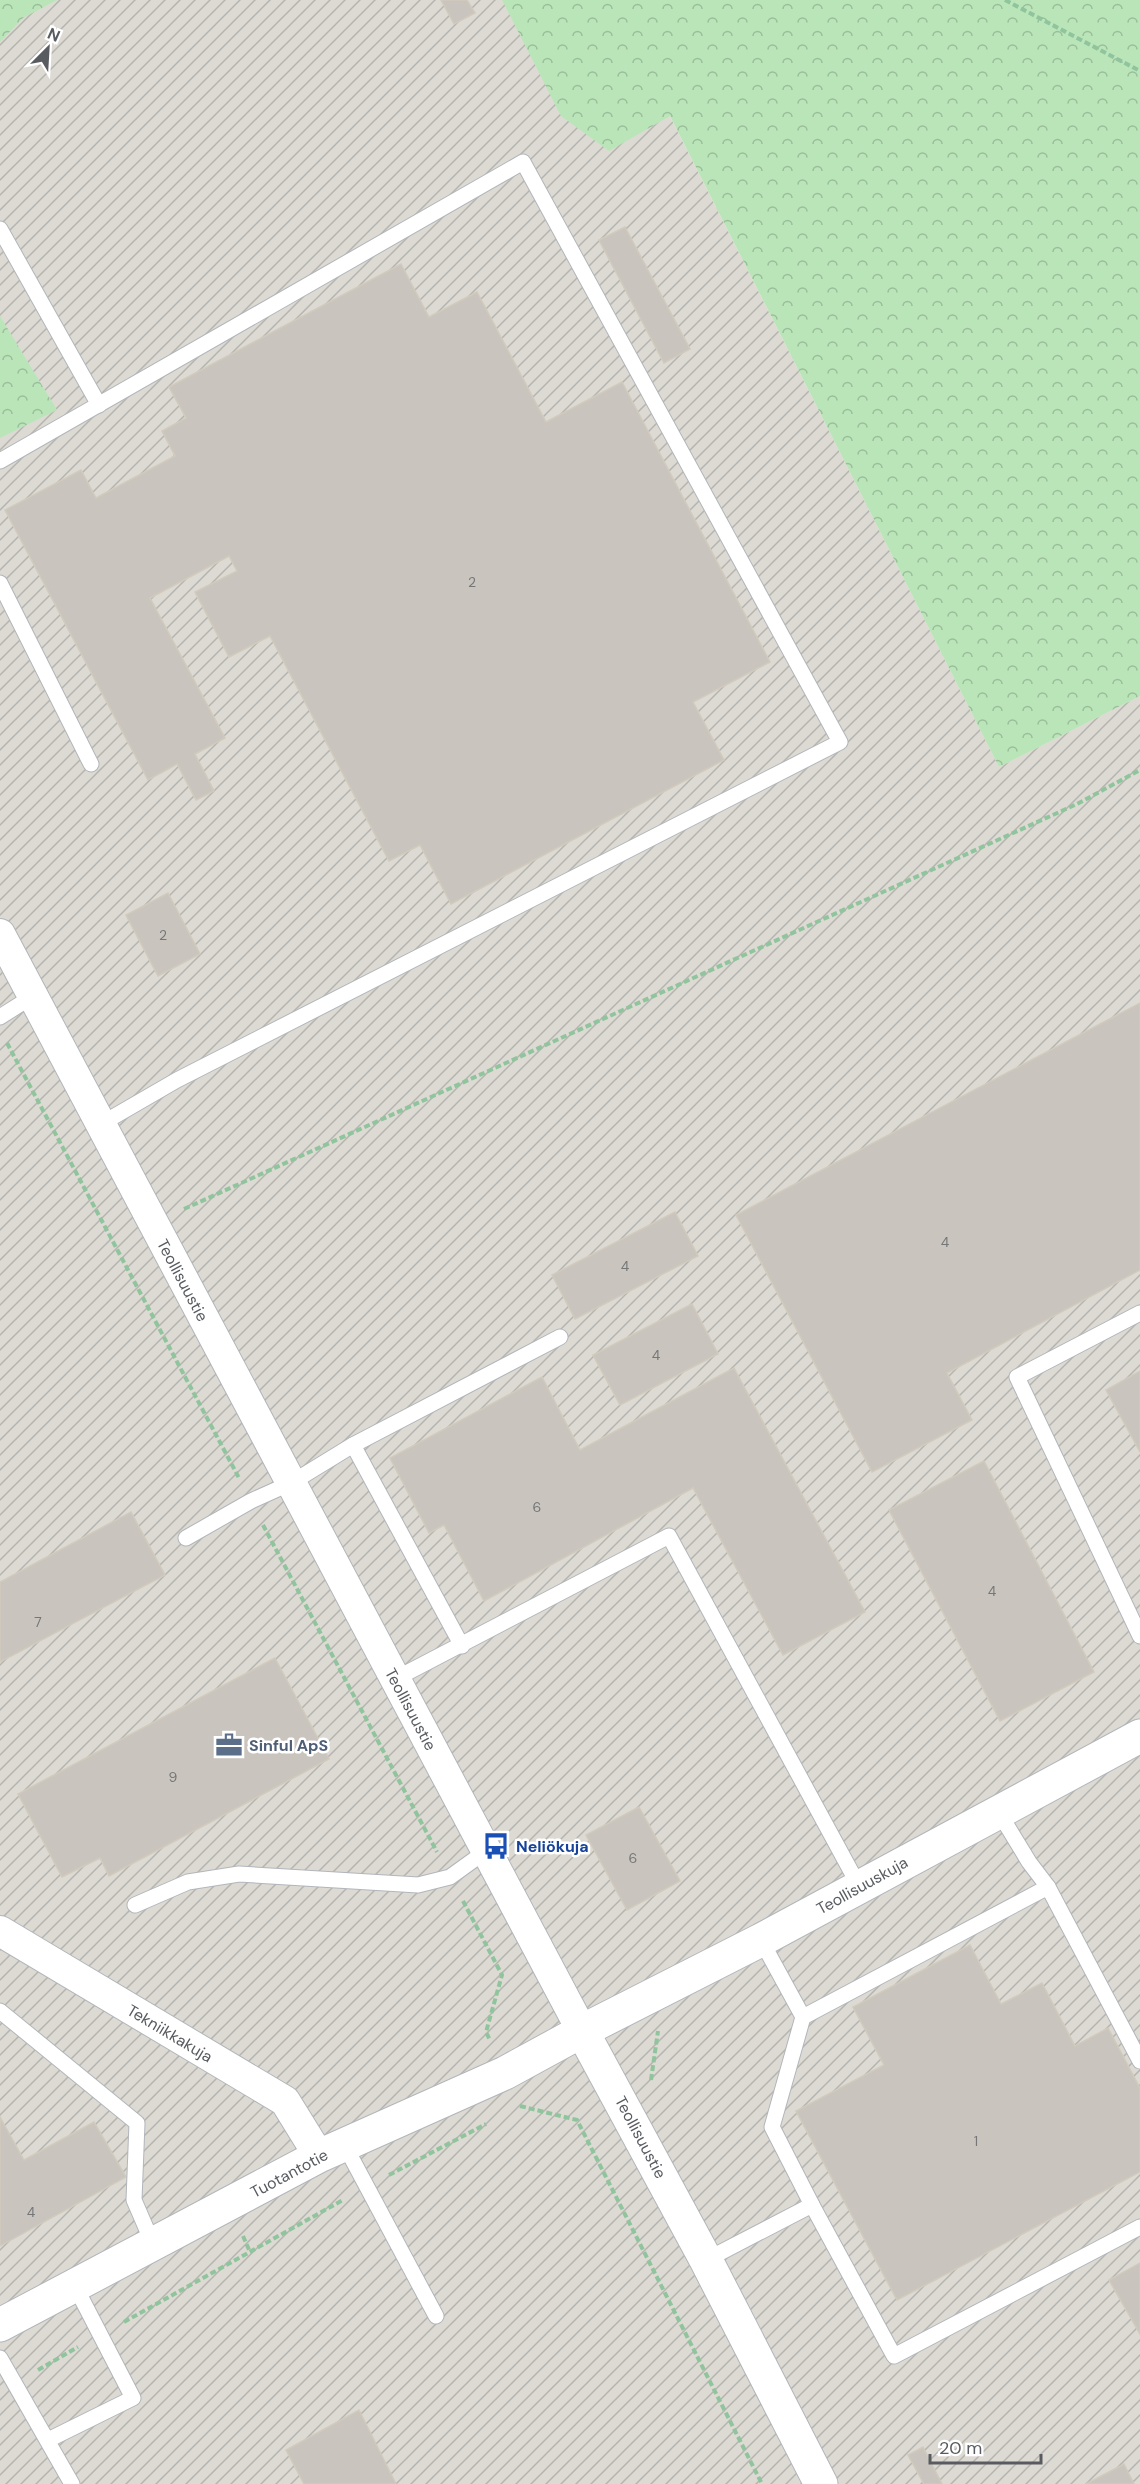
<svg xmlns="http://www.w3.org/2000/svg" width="1140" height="2484" font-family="'DM Sans',sans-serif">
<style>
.industrial{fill:url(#industrial-furrows)}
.forest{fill:url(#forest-crowns)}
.building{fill:#c9c5be;stroke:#d1cabd;stroke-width:1.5}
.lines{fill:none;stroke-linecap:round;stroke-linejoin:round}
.service-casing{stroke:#b2b6bb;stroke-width:17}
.minor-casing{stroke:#b2b6bb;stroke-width:32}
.tertiary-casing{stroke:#b2b6bb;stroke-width:35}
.path{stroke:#90c49d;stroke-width:4;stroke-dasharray:6 3;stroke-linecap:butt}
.service{stroke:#fff;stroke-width:15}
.minor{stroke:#fff;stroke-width:30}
.tertiary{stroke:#fff;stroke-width:33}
.labels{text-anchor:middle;stroke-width:5;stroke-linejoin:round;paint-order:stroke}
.number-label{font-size:14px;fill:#747678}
.street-label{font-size:16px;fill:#585c61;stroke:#fff}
.service-label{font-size:16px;font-weight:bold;fill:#4e5e75;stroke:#fff;text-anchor:start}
.transit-label{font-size:16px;font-weight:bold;fill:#164399;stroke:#fff;text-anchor:start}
</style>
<defs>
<pattern id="industrial-furrows" width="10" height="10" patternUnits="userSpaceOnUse" patternTransform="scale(1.5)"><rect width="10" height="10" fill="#dcdad3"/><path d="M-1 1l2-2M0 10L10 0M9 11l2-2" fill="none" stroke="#b5b4af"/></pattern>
<pattern id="forest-crowns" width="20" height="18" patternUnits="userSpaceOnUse" patternTransform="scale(1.5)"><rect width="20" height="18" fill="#bae5b9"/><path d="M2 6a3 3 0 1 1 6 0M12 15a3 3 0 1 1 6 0" fill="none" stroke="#9abd9a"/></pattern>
</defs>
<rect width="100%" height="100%" fill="#ece8de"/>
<polygon class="industrial" points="0,0 611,0 999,767 1140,696 1140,2484 0,2484"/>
<g class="forest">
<polygon points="0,0 57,0 23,18 0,42"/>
<polygon points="502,0 1140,0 1140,696 999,767 670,116 609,151 561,116"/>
<polygon points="0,316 57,410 0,438"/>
</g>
<g class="building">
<polygon points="441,0 467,0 475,13 454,24"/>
<polygon points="625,227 690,349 664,363 599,240"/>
<polygon points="401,264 429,317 477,292 546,422 622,382 770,662 693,702 724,760 451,904 420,845 389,861 270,636 229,657 195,592 237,571 229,556 150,598 225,738 195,754 214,791 196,800 177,764 148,780 5,510 81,470 96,498 175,456 162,431 186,418 169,387"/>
<polygon points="168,893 200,954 158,976 126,915"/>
<polygon points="1140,1003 1140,1270 947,1373 972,1420 872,1472 736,1215"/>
<polygon points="675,1212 698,1256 575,1319 552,1275"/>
<polygon points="692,1304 718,1354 620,1405 593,1355"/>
<polygon points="734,1368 865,1612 783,1655 693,1488 484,1601 444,1525 429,1533 390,1458 542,1377 580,1450"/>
<polygon points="1140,1371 1140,1452 1106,1390"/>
<polygon points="984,1461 1094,1672 1000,1721 889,1510"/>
<polygon points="131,1512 165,1575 0,1662 0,1582"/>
<polygon points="275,1658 329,1759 109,1876 100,1858 62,1877 18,1794"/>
<polygon points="639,1807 680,1881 627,1910 586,1835"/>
<polygon points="970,1945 1001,2004 1042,1983 1075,2046 1108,2028 1140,2088 1140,2172 897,2300 796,2111 884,2065 853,2007"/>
<polygon points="0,2117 24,2160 94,2122 126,2177 0,2246"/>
<polygon points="1140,2263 1140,2334 1109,2280"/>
<polygon points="359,2410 396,2484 304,2484 286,2450"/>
<polygon points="923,2447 942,2484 924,2484 908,2455"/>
<polygon points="1124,2464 1134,2484 1086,2484"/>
</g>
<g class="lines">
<defs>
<g id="service">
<polyline points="0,229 99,405"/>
<polyline points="0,461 523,162 840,742 177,1080 101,1124"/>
<polyline points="0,583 91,764"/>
<polyline points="0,1017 33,996"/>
<polyline points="1140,1313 1017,1377 1140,1636"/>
<polyline points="353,1445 462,1646"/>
<polyline points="186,1538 251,1501 291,1483 353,1445 560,1337"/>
<polyline points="395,1679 669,1536 859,1886"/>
<polyline points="998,1811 1029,1862 1048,1887 1140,2061"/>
<polyline points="135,1905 188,1882 239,1874 418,1885 450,1877 486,1851"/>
<polyline points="761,1940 803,2017 1048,1887"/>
<polyline points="0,2011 137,2123 134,2200 153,2244"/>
<polyline points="344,2144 436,2316"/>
<polyline points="812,2205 894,2356 1140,2227"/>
<polyline points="706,2260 812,2205 772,2127 803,2017"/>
<polyline points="0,2358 72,2484"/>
<polyline points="48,2440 133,2398 74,2284"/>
</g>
<g id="minor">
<polyline points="0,934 582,2031"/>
<polyline points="0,1931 285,2101 319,2156"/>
</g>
<g id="tertiary">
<polyline points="582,2031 706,2260 821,2484"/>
<polyline points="0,2325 319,2156 505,2073 582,2031 761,1940 1140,1736"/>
</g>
</defs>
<use href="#service" class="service-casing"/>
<use href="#minor" class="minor-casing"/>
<use href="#tertiary" class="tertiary-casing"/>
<g class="path">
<polyline points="1005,0 1140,71"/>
<polyline points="7,1043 239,1478"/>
<polyline points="184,1209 1077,804 1140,770"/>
<polyline points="263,1525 437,1852"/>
<polyline points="463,1901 502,1975 486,2032 490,2040"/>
<polyline points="651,2080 658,2031"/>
<polyline points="520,2106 577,2120 762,2484"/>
<polyline points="389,2175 486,2124"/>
<polyline points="243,2236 250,2252"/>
<polyline points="124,2322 343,2200"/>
<polyline points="38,2370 78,2347"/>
</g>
<use href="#service" class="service"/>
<use href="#minor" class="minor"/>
<use href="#tertiary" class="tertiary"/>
</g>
<defs>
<symbol id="office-bare" viewBox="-9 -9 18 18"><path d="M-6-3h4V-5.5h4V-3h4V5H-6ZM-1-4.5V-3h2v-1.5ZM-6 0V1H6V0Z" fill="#5c6f8a" stroke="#fff" stroke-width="2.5" paint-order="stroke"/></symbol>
<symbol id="bus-bare" viewBox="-9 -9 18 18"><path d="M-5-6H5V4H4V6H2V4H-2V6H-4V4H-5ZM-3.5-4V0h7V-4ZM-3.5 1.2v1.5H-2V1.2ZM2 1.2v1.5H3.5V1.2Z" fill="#1a4fb4" stroke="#fff" stroke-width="2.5" paint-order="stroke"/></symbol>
</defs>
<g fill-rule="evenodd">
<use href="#office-bare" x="210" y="1726" width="38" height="38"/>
<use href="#bus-bare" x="477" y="1827" width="38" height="38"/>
</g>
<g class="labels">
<g class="number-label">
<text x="472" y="587">2</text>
<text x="163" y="940">2</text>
<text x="945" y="1247">4</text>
<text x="625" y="1271">4</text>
<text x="656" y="1360">4</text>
<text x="537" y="1512">6</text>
<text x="992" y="1596">4</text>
<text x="38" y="1627">7</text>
<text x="173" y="1782">9</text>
<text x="633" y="1863">6</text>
<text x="976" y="2146">1</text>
<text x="31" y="2217">4</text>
</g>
<g class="street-label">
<text transform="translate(183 1280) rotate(62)" y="6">Teollisuustie</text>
<text transform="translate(411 1709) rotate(62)" y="6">Teollisuustie</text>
<text transform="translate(862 1885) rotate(-29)" y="6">Teollisuuskuja</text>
<text transform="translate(170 2033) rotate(31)" y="6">Tekniikkakuja</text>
<text transform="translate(641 2137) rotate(62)" y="6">Teollisuustie</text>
<text transform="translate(289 2173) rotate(-28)" y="6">Tuotantotie</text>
</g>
<g class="service-label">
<text x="249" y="1751">Sinful ApS</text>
</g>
<g class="transit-label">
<text x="516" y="1852">Neliökuja</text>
</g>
</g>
<g transform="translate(48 48) rotate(24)" stroke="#ffffff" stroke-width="4.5" paint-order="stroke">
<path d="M0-4.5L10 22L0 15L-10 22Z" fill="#585c61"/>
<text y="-9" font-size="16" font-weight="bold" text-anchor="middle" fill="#585c61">N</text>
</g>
<path d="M930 2454v9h111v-9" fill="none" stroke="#585c61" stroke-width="3"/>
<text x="939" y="2454" font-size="18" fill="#585c61" stroke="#ffffff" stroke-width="4.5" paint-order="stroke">20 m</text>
</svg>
